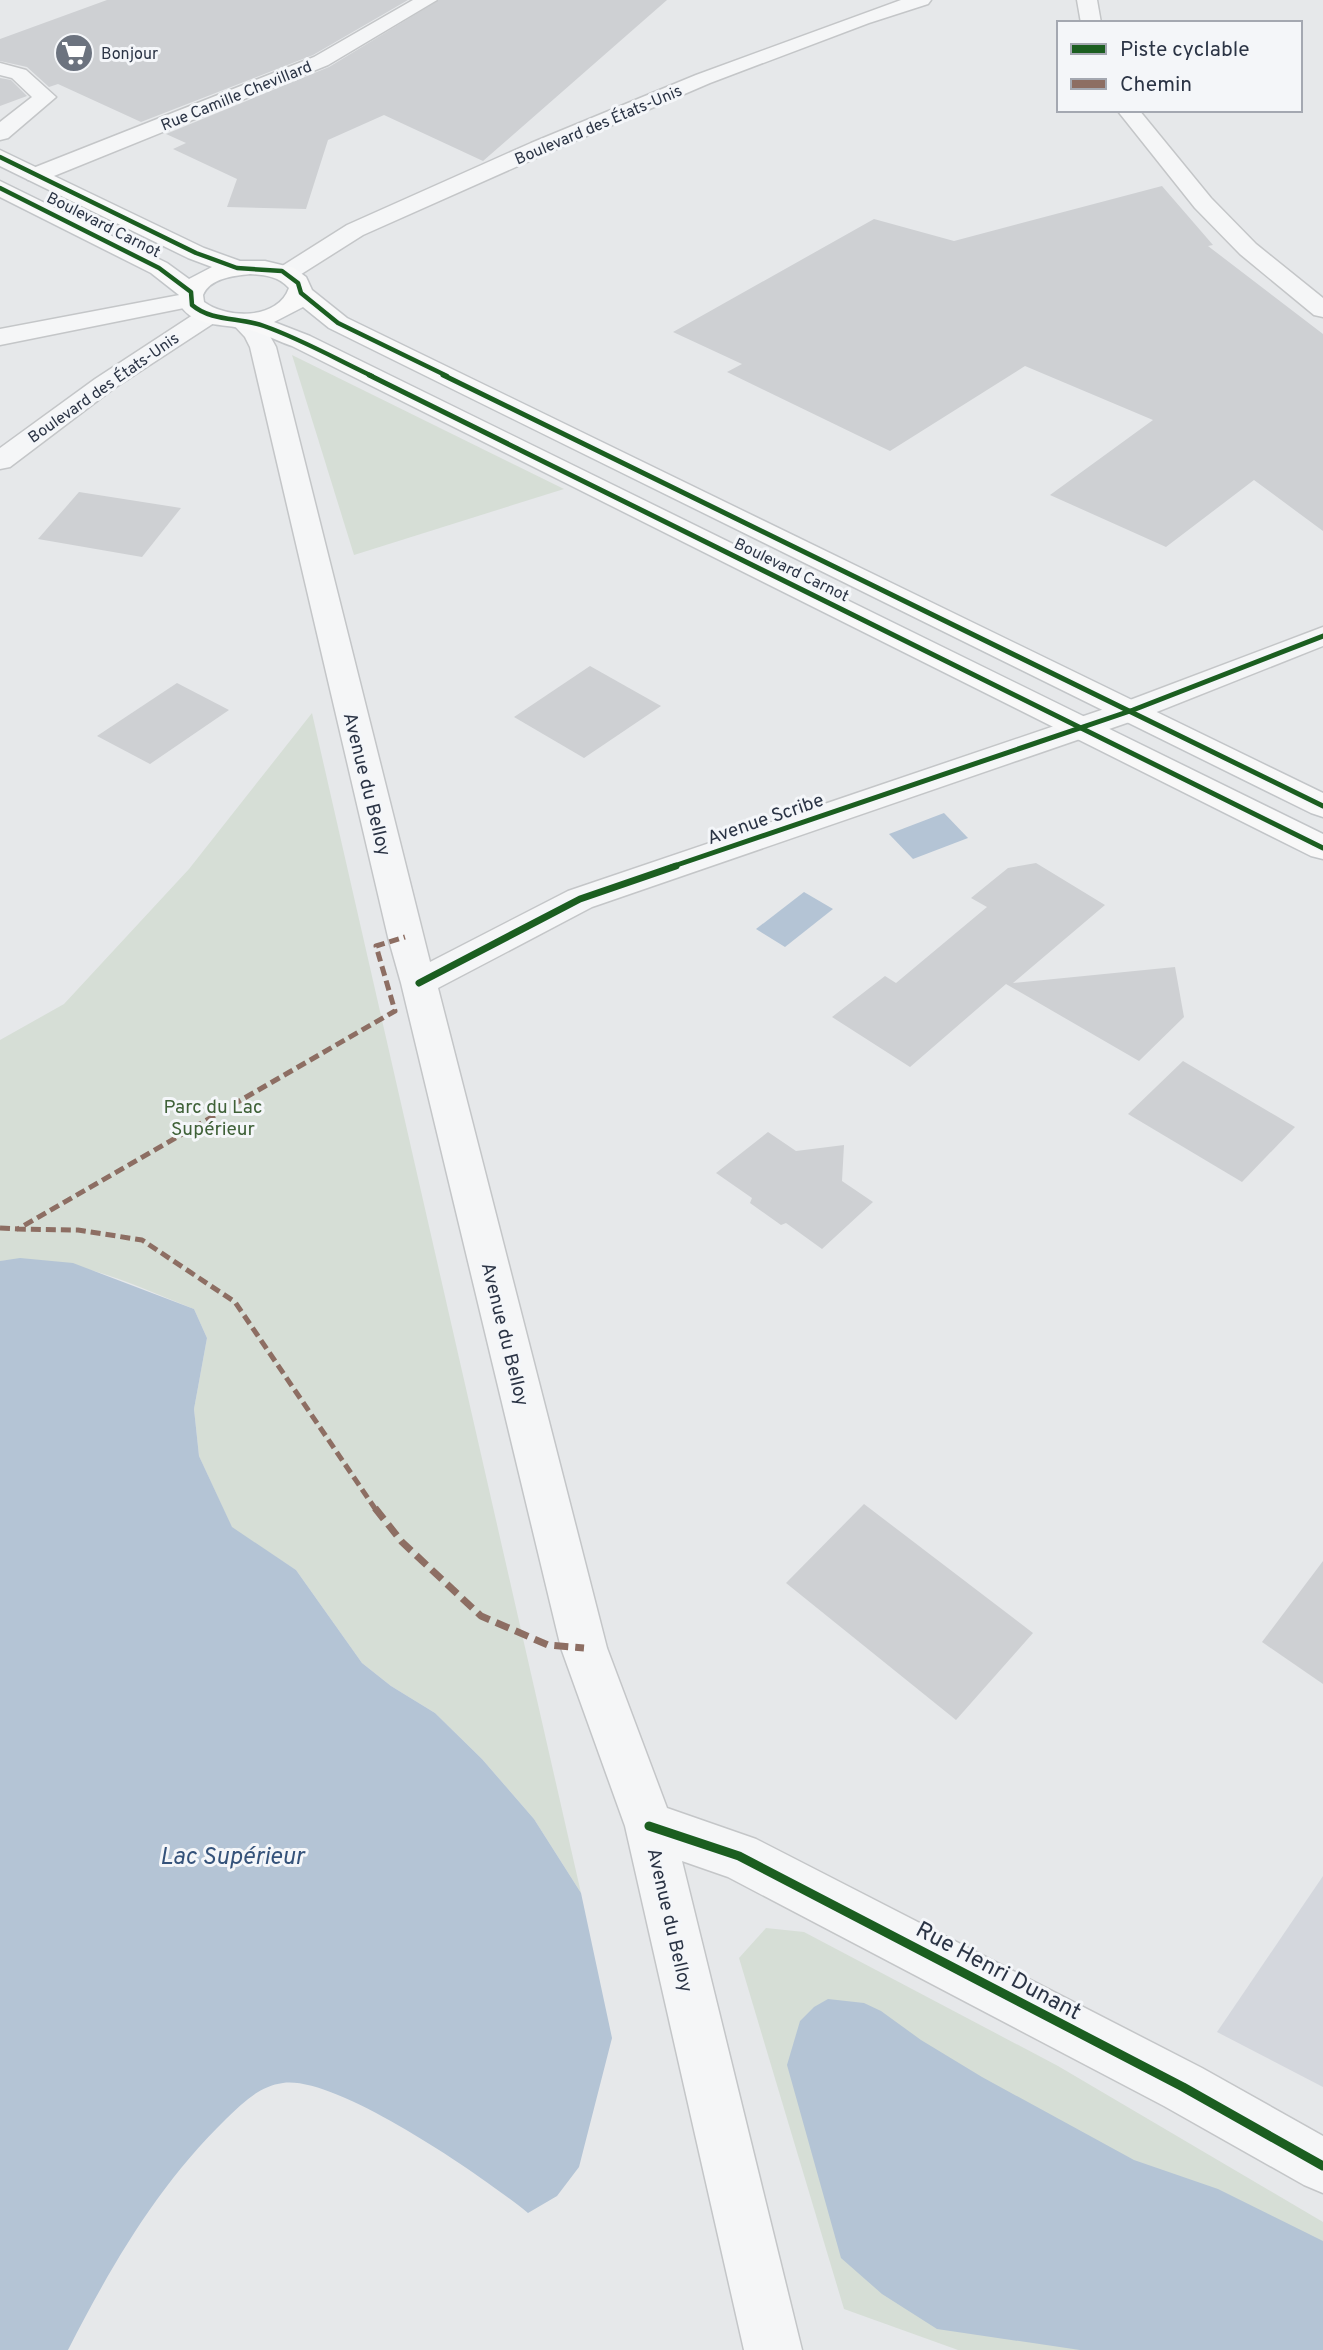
<svg xmlns="http://www.w3.org/2000/svg" width="1323" height="2350" font-family="Overpass,sans-serif">
<style>
.built{fill:#d4d7dd}
.green{fill:#d6ded6}
.water{fill:#b4c4d5}
.building{fill:#ced0d3}
.lines{fill:none;stroke-linecap:round;stroke-linejoin:round}
.minor-casing{stroke:#c4c6c8;stroke-width:3}
.major-casing{stroke:#c2c5c8;stroke-width:3}
.minor{fill:#f5f6f7;fill-rule:evenodd}
.major{fill:#f8f8f8;fill-rule:evenodd}
.quiet-far1{stroke:#8d6e63;stroke-width:5;stroke-dasharray:10 5;stroke-linecap:butt}
.quiet{stroke:#8d6e63;stroke-width:7;stroke-dasharray:14 7;stroke-linecap:butt}
.cycleway-far3-casing{stroke:#f4f6f9;stroke-width:7}
.cycleway-far2-casing{stroke:#f4f6f9;stroke-width:9}
.cycleway-far1-casing{stroke:#f4f6f9;stroke-width:11}
.cycleway-casing{stroke:#f4f6f9;stroke-width:13}
.cycleway-far3{stroke:#1b5e20;stroke-width:4.5}
.cycleway-far2{stroke:#1b5e20;stroke-width:5}
.cycleway-far1{stroke:#1b5e20;stroke-width:7}
.cycleway{stroke:#1b5e20;stroke-width:9}
.labels{text-anchor:middle;stroke-width:6;stroke-linejoin:round;paint-order:stroke}
.far-poi-label{font-size:16px;fill:#2b3445;stroke:#f4f6f9;text-anchor:start}
.far-street-label{font-size:16px;fill:#2b3445;stroke:#f4f6f9}
.street-label{font-size:19px;fill:#2b3445;stroke:#f4f6f9}
.park-label{font-size:19px;fill:#3f6138;stroke:#f4f6f9}
.near-street-label{font-size:23px;fill:#2b3445;stroke:#f4f6f9}
.near-water-label{font-size:24px;font-style:italic;fill:#34527a;stroke:#f4f6f9}
</style>
<rect width="100%" height="100%" fill="#e6e8ea"/>
<polygon class="built" points="1323,1876 1323,2087 1217,2032"/>
<g class="green">
<polygon points="292,355 564,489 354,555"/>
<path d="M312,713l269,1180 -47,-74 -52,-60 -47,-46 -44,-27 -29,-23 -66,-93 -64,-42 -33,-72 -5,-47 13,-71 -13,-29c-64,-25 -123,-56 -194,-48v-221l64,-36 125,-135z"/>
<polygon points="766,1928 804,1932 1058,2066 1323,2222 1323,2350 958,2350 844,2309 739,1958"/>
</g>
<g class="water">
<polygon points="944,813 968,838 913,859 889,834"/>
<polygon points="804,892 833,909 785,947 756,929"/>
<path d="M20,1258l53,5 121,46 13,29 -13,71 5,47 33,71 64,43 66,93 29,23 44,27 47,46 52,60 47,74 31,145 -33,129 -22,29 -29,17c-43,-35 -191,-138 -245,-130 -24,3 -40,20 -57,36 -68,66 -115,147 -158,231h-68v-1089z"/>
<polygon points="828,1999 864,2003 881,2011 921,2040 982,2077 1134,2160 1218,2189 1323,2241 1323,2350 1080,2350 937,2329 882,2294 841,2258 787,2065 800,2021 814,2007"/>
</g>
<g class="building">
<polygon points="107,0 408,0 313,55 141,122 58,84 49,87 27,67 0,61 0,39"/>
<polygon points="439,0 667,0 483,161 384,115 328,140 306,209 227,207 237,179 173,149 186,143 166,134 329,67"/>
<polygon points="0,78 11,80 27,96 0,106"/>
<polygon points="1162,186 1213,245 1208,246 1323,334 1323,531 1254,480 1166,547 1050,495 1153,420 1025,366 890,451 727,372 742,364 673,332 874,219 954,241"/>
<polygon points="79,492 181,508 142,557 38,539"/>
<polygon points="590,666 661,706 584,758 514,717"/>
<polygon points="177,683 229,710 150,764 97,736"/>
<polygon points="1036,863 1105,905 1013,983 1175,967 1184,1017 1139,1061 1006,984 910,1067 832,1017 885,976 896,983 987,907 971,898 1008,868"/>
<polygon points="1183,1061 1295,1127 1242,1182 1128,1114"/>
<polygon points="768,1132 796,1151 844,1145 842,1181 873,1202 822,1249 786,1223 781,1225 750,1203 752,1198 716,1173"/>
<polygon points="864,1504 1033,1633 956,1720 786,1583"/>
<polygon points="1323,1561 1323,1684 1262,1642"/>
</g>
<g class="lines">
<defs>
<g id="minor">
<polygon points="413,0 437,0 328,65 44,180 28,180 25,175 28,170 314,57"/>
<polygon points="901,0 931,0 928,4 869,23 710,83 547,153 363,235 295,278 287,280 279,278 275,273 279,268 347,225 531,143 696,75"/>
<polygon points="1077,0 1097,0 1101,23 1081,23"/>
<polygon points="0,63 26,70 56,97 8,138 0,140 0,122 32,97 12,78 0,75"/>
<polygon points="1117,110 1139,110 1211,198 1256,244 1323,298 1323,317 1314,315 1240,254 1195,208"/>
<polygon points="190,293 199,295 202,300 199,305 0,345 0,329"/>
<polygon points="208,309 217,311 220,316 217,321 113,389 10,467 0,469 0,448 95,379 199,311"/>
<path d="M242,314c18,4 26,18 34,33l154,615 138,-71 554,-188 201,-76v19l-179,71 -552,190 -154,81 169,660 60,160 89,31 446,229 121,68v57l-19,-8 -140,-79 -436,-229 -46,-16 120,489h-58l-119,-524 -64,-178 -160,-665 -13,-46 -138,-590 -5,-10 -15,-16 3,-5z"/>
</g>
<path id="major" d="M0,150l204,98 36,13h25l29,7 12,9 6,13 35,28 976,475v24l-12,-4 -982,-485 -26,-21 -29,15 36,14 1013,498v25l-12,-3 -1019,-510c-15,-5 -31,-14 -47,-17 -23,-6 -50,-1 -65,-24l-1,-10 -28,-22 -151,-76v-16l167,82 22,16 23,-12 -24,-9 -188,-92zM250,274c15,1 28,2 39,14 -11,32 -62,31 -85,14l-1,-7c7,-17 30,-19 47,-21z"/>
</defs>
<use href="#minor" class="minor-casing"/>
<use href="#major" class="major-casing"/>
<use href="#minor" class="minor"/>
<use href="#major" class="major"/>
<g class="quiet-far1">
<polyline points="0,1228 18,1229"/>
<polyline points="376,1510 235,1302 142,1240 78,1230 18,1229 395,1011 376,946 405,937"/>
</g>
<polyline class="quiet" points="375,1508 402,1542 481,1616 548,1645 584,1648"/>
<defs>
<g id="cycleway-far3">
<polyline points="0,157 196,253 237,268 282,271 298,283 301,293 338,323 447,376"/>
<path d="M0,188l159,80 32,24 1,13c20,17 48,12 72,21 37,13 72,33 108,50"/>
</g>
<g id="cycleway-far2">
<polyline points="369,375 1323,848"/>
<polyline points="443,375 1323,806"/>
<polyline points="671,867 1133,710 1323,636"/>
</g>
<polyline id="cycleway-far1" points="419,983 580,899 676,866"/>
<polyline id="cycleway" points="649,1826 739,1856 1183,2087 1323,2166"/>
</defs>
<use href="#cycleway-far3" class="cycleway-far3-casing"/>
<use href="#cycleway-far2" class="cycleway-far2-casing"/>
<use href="#cycleway-far1" class="cycleway-far1-casing"/>
<use href="#cycleway" class="cycleway-casing"/>
<use href="#cycleway-far3" class="cycleway-far3"/>
<use href="#cycleway-far2" class="cycleway-far2"/>
<use href="#cycleway-far1" class="cycleway-far1"/>
<use href="#cycleway" class="cycleway"/>
</g>
<defs>
<symbol id="supermarket-disc" viewBox="-11 -11 22 22"><circle r="9.5" fill="#6c737f" stroke="#f4f6f9"/><path d="M-6-5.5h2.5l.6 2H6L4.5 2H-2.5L-4.4-4H-6ZM-1.5 3.2a1.3 1.3 0 1 0 .1 0ZM3 3.2a1.3 1.3 0 1 0 .1 0Z" fill="#fff"/></symbol>
</defs>
<g fill-rule="evenodd">
<use href="#supermarket-disc" x="52" y="31" width="44" height="44"/>
</g>
<g class="labels">
<g class="far-poi-label">
<text x="101" y="59">Bonjour</text>
</g>
<g class="far-street-label">
<text transform="translate(236 95) rotate(-22)" y="6">Rue Camille Chevillard</text>
<text transform="translate(598 124) rotate(-23)" y="6">Boulevard des États-Unis</text>
<text transform="translate(104 224) rotate(27)" y="6">Boulevard Carnot</text>
<text transform="translate(103 387) rotate(-35)" y="6">Boulevard des États-Unis</text>
<text transform="translate(792 569) rotate(26)" y="6">Boulevard Carnot</text>
</g>
<g class="street-label">
<text transform="translate(368 784) rotate(76)" y="7">Avenue du Belloy</text>
<text transform="translate(765 818) rotate(-19)" y="7">Avenue Scribe</text>
<text transform="translate(506 1334) rotate(76)" y="7">Avenue du Belloy</text>
<text transform="translate(671 1920) rotate(77)" y="7">Avenue du Belloy</text>
</g>
<g class="park-label">
<text x="213" y="1113">Parc du Lac<tspan x="213" dy="22">Supérieur</tspan></text>
</g>
<g class="near-street-label">
<text transform="translate(999 1970) rotate(28)" y="8">Rue Henri Dunant</text>
</g>
<g class="near-water-label">
<text x="232" y="1864">Lac Supérieur</text>
</g>
</g>
<rect x="1057" y="21" width="245" height="91" fill="#f4f6f9" stroke="#a4a8b1" stroke-width="2"/>
<rect x="1071" y="44" width="35" height="10" fill="#1b5e20" stroke="#a4a8b1" stroke-width="2"/>
<text x="1120" y="56" font-size="21" fill="#2b3445">Piste cyclable</text>
<rect x="1071" y="79" width="35" height="10" fill="#8d6e63" stroke="#a4a8b1" stroke-width="2"/>
<text x="1120" y="91" font-size="21" fill="#2b3445">Chemin</text>
</svg>
